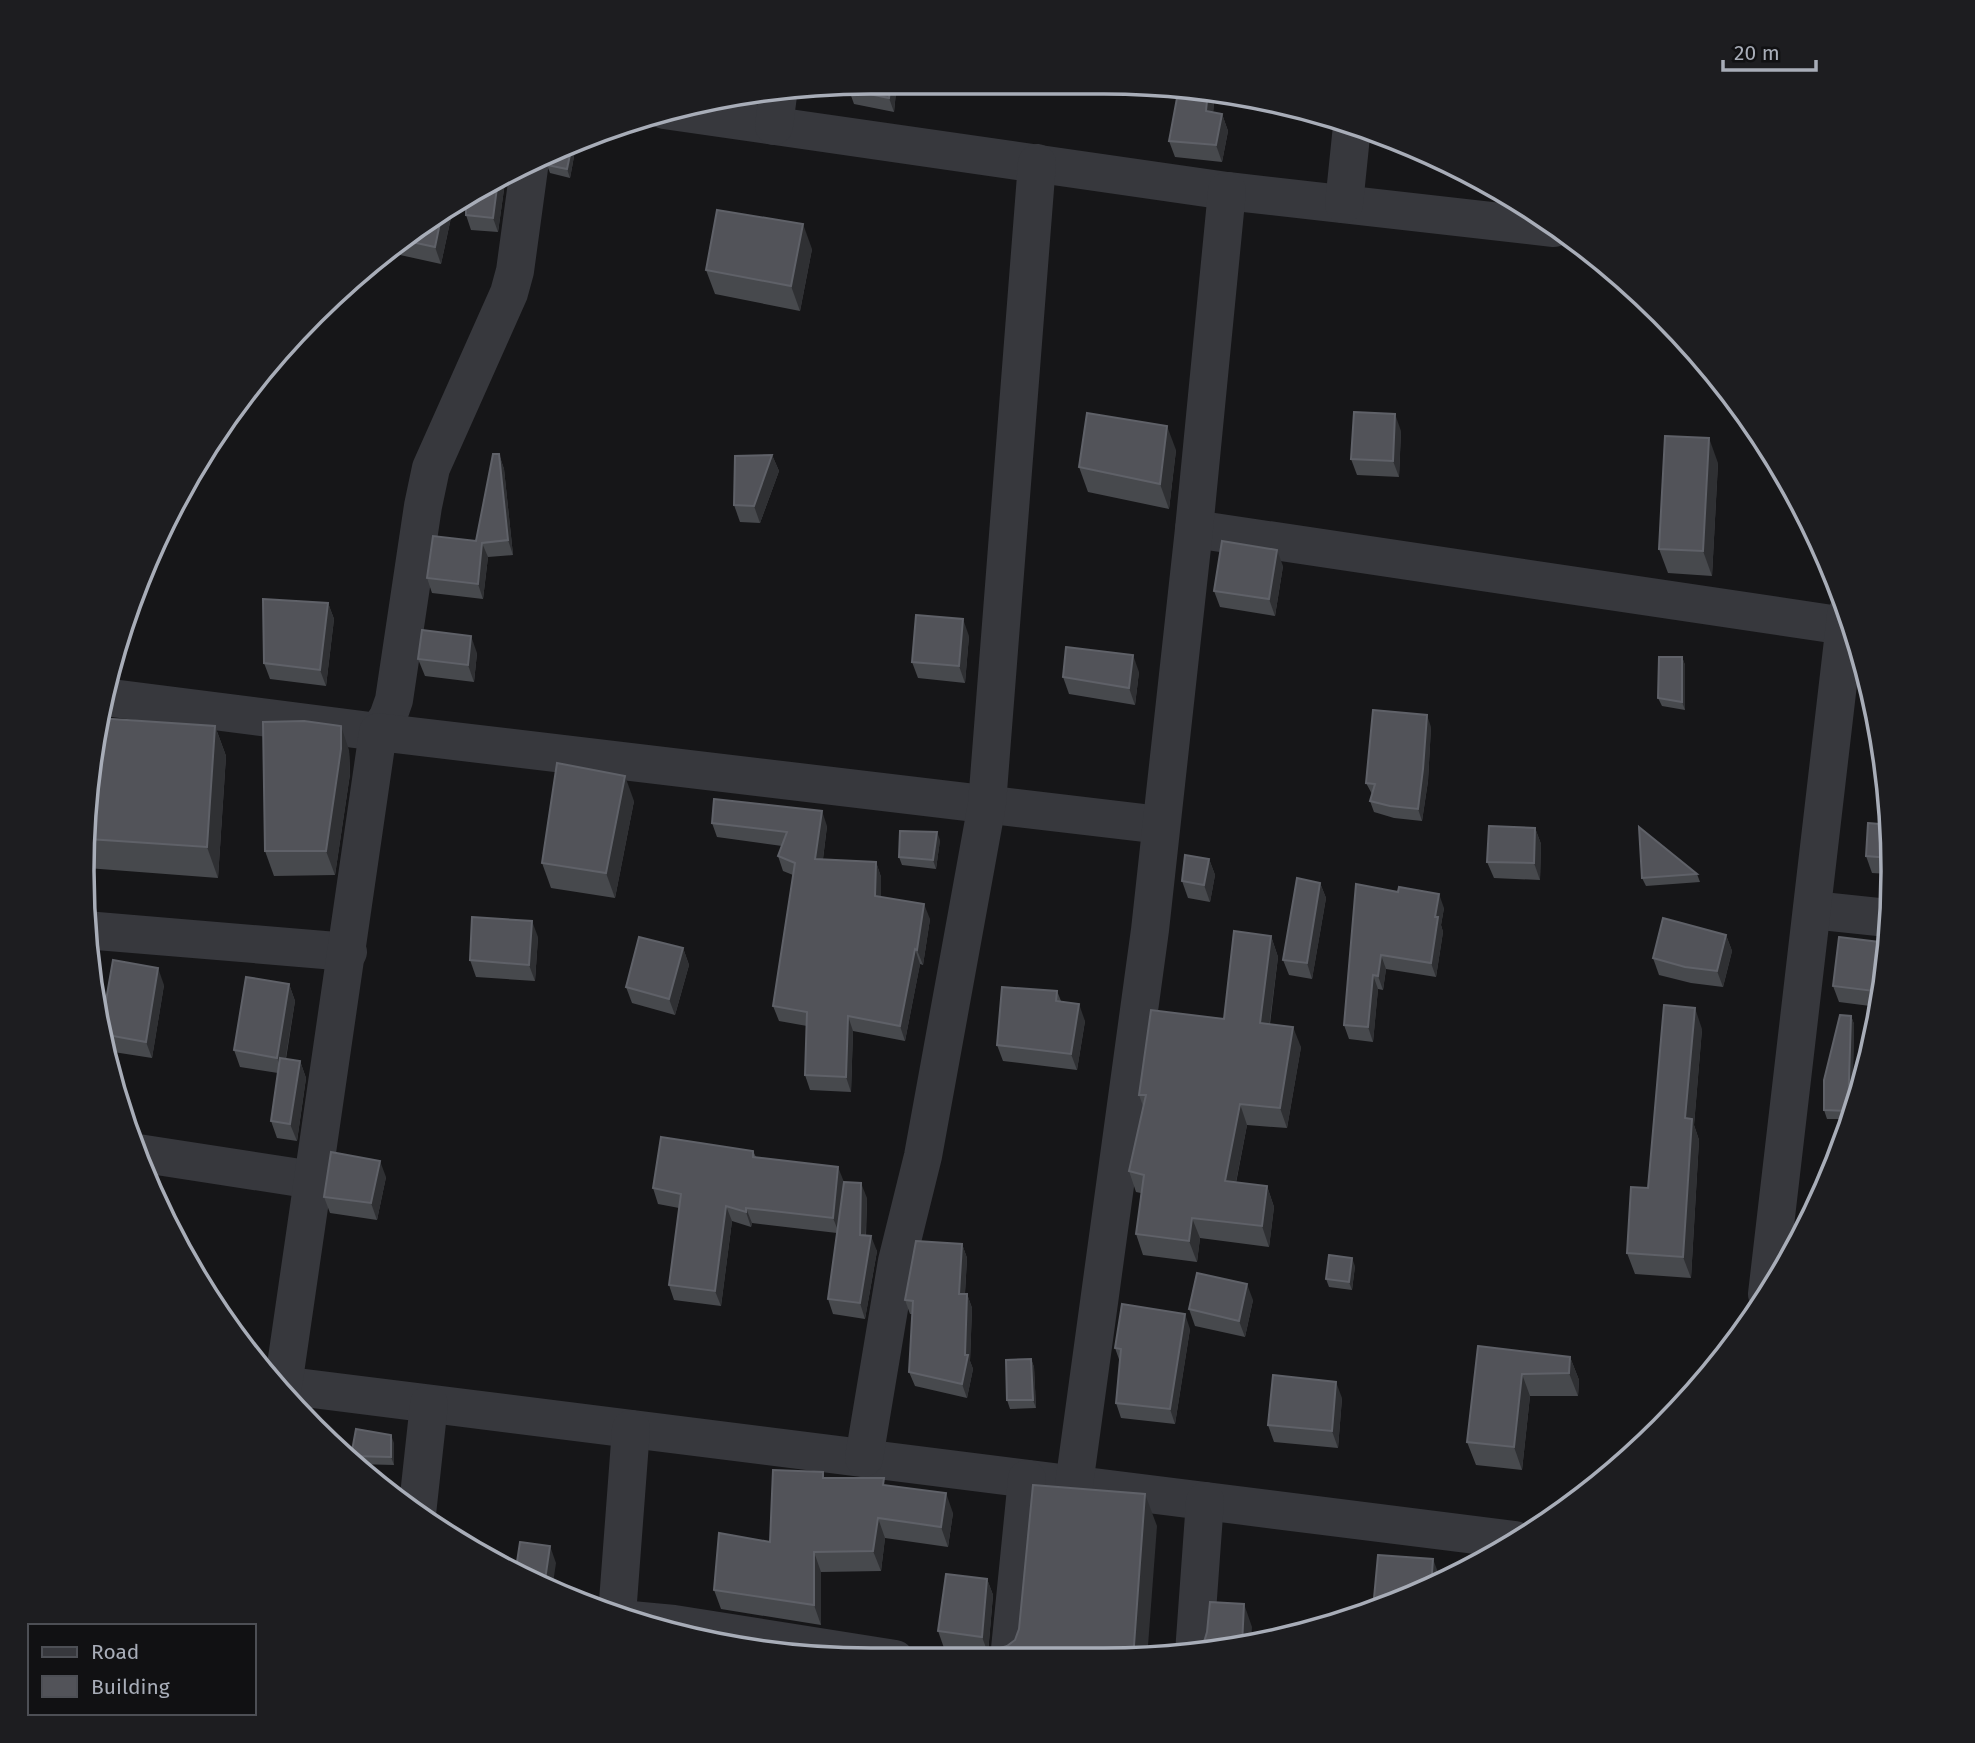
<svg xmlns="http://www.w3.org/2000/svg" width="1975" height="1743" font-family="'Fira Sans',sans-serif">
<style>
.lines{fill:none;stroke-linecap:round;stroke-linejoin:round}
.minor{stroke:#37383d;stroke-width:38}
.wall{fill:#47494d}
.shaded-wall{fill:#2f3033}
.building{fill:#525359;stroke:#5f6168;stroke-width:2}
.rim{fill:none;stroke:#a8adb8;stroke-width:3.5}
</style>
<rect width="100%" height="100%" fill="#161618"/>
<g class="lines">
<g class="minor">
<polyline points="664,110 1227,191 1554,228"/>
<polyline points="774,126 778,95"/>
<polyline points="1344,204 1352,126"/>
<polyline points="1194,529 1845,626"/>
<polyline points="104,697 378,732 388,717 394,700 423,506 431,468 509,293 515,271 530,161"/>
<polyline points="1812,910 1888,918"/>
<polyline points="85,930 348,952"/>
<polyline points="138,1153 313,1180"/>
<polyline points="1767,1294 1846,615"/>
<polyline points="273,1384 1515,1540"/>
<polyline points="283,1386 378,732 1161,825"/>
<polyline points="864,1458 897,1261 923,1156 987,804 1037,163"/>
<polyline points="1074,1485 1150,930 1194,529 1227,191"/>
<polyline points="417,1514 429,1404"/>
<polyline points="617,1615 631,1429"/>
<polyline points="631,1620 674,1624 895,1659"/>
<polyline points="1194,1653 1205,1501"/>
<polyline points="1009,1659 1027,1479"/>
</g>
</g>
<g class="wall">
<polygon points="897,82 894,112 854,104 849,90"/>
<polygon points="1179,87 1210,91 1214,103 1213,112 1222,114 1228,131 1222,162 1175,157 1169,141"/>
<polygon points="573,145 575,151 570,178 550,173 547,165 547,154"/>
<polygon points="506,175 498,232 471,230 466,215"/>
<polygon points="451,211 452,213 441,264 391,253 391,251"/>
<polygon points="812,249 800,311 715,294 706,270"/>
<polygon points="1401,431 1399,477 1357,475 1351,459"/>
<polygon points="1176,450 1169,509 1088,492 1079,467"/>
<polygon points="499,454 504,469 513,555 488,557 483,599 432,593 427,578 476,541"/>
<polygon points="772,455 779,471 760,523 740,522 734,505"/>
<polygon points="1718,463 1712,576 1668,573 1659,549"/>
<polygon points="1283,566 1275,616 1220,607 1214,591"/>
<polygon points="328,603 334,619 326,686 270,679 264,663"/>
<polygon points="969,636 965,683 918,678 912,662"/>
<polygon points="477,653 474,682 425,676 418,659"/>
<polygon points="1682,657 1685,665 1685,710 1662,706 1658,698"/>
<polygon points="1139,672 1135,705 1069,694 1063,677"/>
<polygon points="97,718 215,726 226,756 218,878 87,868"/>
<polygon points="1431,727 1428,781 1422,821 1394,818 1374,812 1370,801 1372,794 1366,783"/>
<polygon points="349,750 350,774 335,875 274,876 265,851"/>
<polygon points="634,801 615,898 551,888 542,863"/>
<polygon points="712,823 827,826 823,859 876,862 881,877 881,897 930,919 923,965 920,964 905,1041 853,1031 851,1092 810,1090 805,1075 807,1026 779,1021 773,1006 793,875 783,871 778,856 782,846 717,837"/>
<polygon points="1891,825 1889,874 1872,873 1866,856"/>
<polygon points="1535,828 1541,844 1540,880 1494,878 1487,862"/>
<polygon points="940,840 936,869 902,865 899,857"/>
<polygon points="1209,859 1215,875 1210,902 1188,898 1182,881"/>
<polygon points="1697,874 1700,882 1646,886 1642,878"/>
<polygon points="1320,883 1326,898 1312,979 1289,975 1283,960"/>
<polygon points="1356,884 1444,908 1441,925 1443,932 1436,977 1386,969 1383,990 1378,989 1373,1042 1349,1039 1344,1025"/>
<polygon points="1726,935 1732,951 1723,987 1691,983 1659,975 1653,958"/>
<polygon points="1271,936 1278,957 1270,1024 1301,1047 1287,1128 1247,1125 1236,1183 1267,1186 1274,1207 1269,1247 1200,1238 1197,1262 1143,1255 1136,1234 1141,1193 1136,1192 1129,1171 1143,1106 1139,1095 1224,1019"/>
<polygon points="538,937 535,981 476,977 470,960"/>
<polygon points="683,948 689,965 675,1015 632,1003 626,987"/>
<polygon points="1886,974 1878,1007 1839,1002 1833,986"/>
<polygon points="289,984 295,1001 286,1059 300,1061 306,1078 297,1141 277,1138 271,1121 278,1073 240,1067 234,1050"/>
<polygon points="164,985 152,1058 107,1051 104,1043 101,1029"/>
<polygon points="1057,991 1061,1001 1085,1021 1077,1070 1003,1061 997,1045"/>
<polygon points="1851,1016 1854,1024 1852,1119 1827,1119 1824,1110"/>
<polygon points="1702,1029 1694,1125 1699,1140 1691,1278 1635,1274 1627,1253 1648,1188"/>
<polygon points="753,1151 756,1157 844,1182 842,1196 867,1198 866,1236 877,1251 865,1319 833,1314 828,1299 837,1233 752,1223 751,1227 732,1221 721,1306 674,1300 669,1285 679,1208 658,1204 653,1188"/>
<polygon points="386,1177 377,1220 330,1213 324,1197"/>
<polygon points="962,1244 967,1258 965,1294 967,1294 972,1308 970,1361 973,1369 967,1398 915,1386 909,1372 912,1314 910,1314 905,1300"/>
<polygon points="1355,1266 1352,1290 1329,1287 1326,1279"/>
<polygon points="1253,1300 1245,1337 1195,1326 1189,1309"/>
<polygon points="1190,1329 1175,1424 1121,1418 1116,1403 1120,1362 1115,1348"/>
<polygon points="1478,1346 1570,1357 1579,1380 1578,1396 1530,1396 1522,1470 1476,1465 1467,1442"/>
<polygon points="1031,1359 1034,1367 1036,1408 1010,1409 1007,1400"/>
<polygon points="1342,1398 1338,1448 1274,1442 1268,1425"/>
<polygon points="394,1443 394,1465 355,1464 353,1462 351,1456"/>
<polygon points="825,1478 886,1485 953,1513 948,1547 885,1538 881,1571 821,1572 821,1625 721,1609 714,1590 770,1542"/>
<polygon points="987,1579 993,1595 988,1653 944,1648 938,1631"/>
</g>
<g class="shaded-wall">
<polygon points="891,82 897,82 894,112 889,98"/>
<polygon points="1208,91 1210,91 1214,103 1212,127 1206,111"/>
<polygon points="1222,114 1228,131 1222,162 1216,145"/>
<polygon points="572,145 573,145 575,151 570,178 567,169"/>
<polygon points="506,175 498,232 493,218 498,180"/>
<polygon points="451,211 452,213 441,264 435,247 441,218"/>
<polygon points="803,224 812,249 800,311 791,286"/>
<polygon points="1395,414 1401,431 1399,477 1393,461"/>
<polygon points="1167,426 1176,450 1169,509 1160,484"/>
<polygon points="1709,438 1718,463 1712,576 1703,551"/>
<polygon points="499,454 504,469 513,555 508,540"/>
<polygon points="772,455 779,471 760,523 754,506"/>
<polygon points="482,543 488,557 483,599 478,584"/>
<polygon points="1277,550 1283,566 1275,616 1269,599"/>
<polygon points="328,603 334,619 326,686 320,670"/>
<polygon points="963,619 969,636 965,683 959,666"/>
<polygon points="471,636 477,653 474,682 468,665"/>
<polygon points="1133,655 1139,672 1135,705 1129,688"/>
<polygon points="1682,657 1685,665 1685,710 1682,702"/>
<polygon points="1427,715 1431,727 1428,781 1422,821 1418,809"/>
<polygon points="215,726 226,756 218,878 207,847"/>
<polygon points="341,726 349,750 350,774 335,875 326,851"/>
<polygon points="625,776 634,801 615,898 606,873"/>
<polygon points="822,811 827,826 821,874 815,859"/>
<polygon points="1535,828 1541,844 1540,880 1534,863"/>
<polygon points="937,832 940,840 936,869 933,860"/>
<polygon points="1209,859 1215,875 1210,902 1204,885"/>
<polygon points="876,862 881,877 881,911 875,896"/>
<polygon points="1320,883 1326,898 1312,979 1307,963"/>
<polygon points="1439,894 1444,908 1441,925 1443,932 1436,977 1431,963 1435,917"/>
<polygon points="924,904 930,919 923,965 917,950"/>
<polygon points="532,921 538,937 535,981 529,965"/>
<polygon points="1726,935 1732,951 1723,987 1717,971"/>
<polygon points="1271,936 1278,957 1267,1043 1260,1023"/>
<polygon points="683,948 689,965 675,1015 669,999"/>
<polygon points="915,949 920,964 905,1041 900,1026"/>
<polygon points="1381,955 1386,969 1383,990 1378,976"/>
<polygon points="158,968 164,985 152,1058 146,1042"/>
<polygon points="1373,975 1378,989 1373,1042 1368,1027"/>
<polygon points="289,984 295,1001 283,1074 277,1058"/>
<polygon points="1079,1004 1085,1021 1077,1070 1071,1054"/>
<polygon points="1695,1008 1702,1029 1694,1125 1699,1140 1691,1278 1683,1257 1685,1118"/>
<polygon points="848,1016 853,1031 851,1092 846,1077"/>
<polygon points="1851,1016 1854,1024 1852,1119 1848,1111"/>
<polygon points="1293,1027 1301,1047 1287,1128 1280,1108"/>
<polygon points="300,1061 306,1078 297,1141 290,1124"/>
<polygon points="1240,1104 1247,1125 1232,1202 1225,1181"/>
<polygon points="380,1161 386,1177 377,1220 371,1203"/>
<polygon points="838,1167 844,1182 839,1233 833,1218"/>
<polygon points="861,1183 867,1198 865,1251 860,1235"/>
<polygon points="1267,1186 1274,1207 1269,1247 1262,1226"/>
<polygon points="726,1206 732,1221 721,1306 715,1291"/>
<polygon points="746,1208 752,1223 751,1227 746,1212"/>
<polygon points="1192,1218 1200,1238 1197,1262 1189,1241"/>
<polygon points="871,1236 877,1251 865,1319 860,1303"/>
<polygon points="962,1244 967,1258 964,1308 959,1294"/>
<polygon points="1352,1258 1355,1266 1352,1290 1349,1282"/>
<polygon points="1247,1284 1253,1300 1245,1337 1239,1321"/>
<polygon points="967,1294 972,1308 970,1361 973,1369 967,1398 962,1384 965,1355"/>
<polygon points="1185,1314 1190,1329 1175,1424 1170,1409"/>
<polygon points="1570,1357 1579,1380 1578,1396 1569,1373"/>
<polygon points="1031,1359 1034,1367 1036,1408 1033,1400"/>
<polygon points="1522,1374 1530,1396 1522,1470 1514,1447"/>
<polygon points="1336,1382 1342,1398 1338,1448 1332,1431"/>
<polygon points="391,1435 394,1443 394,1465 391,1457"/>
<polygon points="946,1493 953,1513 948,1547 941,1527"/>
<polygon points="1145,1494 1157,1526 1147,1659 1133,1659"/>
<polygon points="878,1518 885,1538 881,1571 873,1551"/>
<polygon points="550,1546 556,1563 552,1590 544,1587"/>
<polygon points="814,1552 821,1572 821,1625 814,1605"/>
<polygon points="1433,1559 1439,1575 1438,1585 1431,1587"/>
<polygon points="987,1579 993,1595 988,1653 982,1637"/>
<polygon points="1244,1604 1252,1627 1251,1643 1242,1645"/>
</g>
<g class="building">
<polygon points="872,82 891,82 889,98 849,90 849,85"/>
<polygon points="1179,87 1208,91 1206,111 1222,114 1216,145 1169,141"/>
<polygon points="572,145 567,169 547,165 547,154"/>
<polygon points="498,180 493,218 466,215 466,201"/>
<polygon points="717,210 803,224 791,286 706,270"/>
<polygon points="441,218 435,247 407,241"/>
<polygon points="1354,412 1395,414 1393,461 1351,459"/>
<polygon points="1087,413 1167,426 1160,484 1079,467"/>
<polygon points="1665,436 1709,438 1703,551 1659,549"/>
<polygon points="493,454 499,454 508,540 482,543 478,584 427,578 433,536 476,541"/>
<polygon points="772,455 754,506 734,505 735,456"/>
<polygon points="1222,541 1277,550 1269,599 1214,591"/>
<polygon points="263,599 328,603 320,670 264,663"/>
<polygon points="916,615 963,619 959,666 912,662"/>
<polygon points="422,630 471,636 468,665 418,659"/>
<polygon points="1066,647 1133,655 1129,688 1063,677"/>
<polygon points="1659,657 1682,657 1682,702 1658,698"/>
<polygon points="1373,710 1427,715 1423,769 1418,809 1390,806 1370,801 1375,784 1366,783"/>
<polygon points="97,718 215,726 207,847 89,839"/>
<polygon points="304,721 341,726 341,749 326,851 265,851 263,722"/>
<polygon points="557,763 625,776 606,873 542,863"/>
<polygon points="714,799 822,811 815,859 876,862 875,896 924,904 917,950 915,949 900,1026 848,1016 846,1077 805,1075 807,1012 773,1006 795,863 778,856 787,832 712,823"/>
<polygon points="1868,823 1891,825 1890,858 1866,856"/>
<polygon points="1489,826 1535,828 1534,863 1487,862"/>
<polygon points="1639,827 1697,874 1642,878"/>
<polygon points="900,831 937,832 933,860 899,857"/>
<polygon points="1185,855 1209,859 1204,885 1182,881"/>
<polygon points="1297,878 1320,883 1307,963 1283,960"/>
<polygon points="1356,884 1398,892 1399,887 1439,894 1435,917 1438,917 1431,963 1381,955 1378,976 1373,975 1368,1027 1344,1025"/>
<polygon points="472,917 532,921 529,965 470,960"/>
<polygon points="1663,918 1726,935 1717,971 1685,967 1653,958"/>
<polygon points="1234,931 1271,936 1260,1023 1293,1027 1280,1108 1240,1104 1225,1181 1267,1186 1262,1226 1192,1218 1189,1241 1136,1234 1144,1175 1129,1171 1146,1095 1139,1095 1151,1010 1224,1019"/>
<polygon points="639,937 683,948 669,999 626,987"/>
<polygon points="1839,937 1887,943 1886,974 1882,992 1833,986"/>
<polygon points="113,960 158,968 146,1042 102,1034 101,1029"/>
<polygon points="246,977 289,984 277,1058 234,1050"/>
<polygon points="1002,987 1057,991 1056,1001 1079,1004 1071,1054 997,1045"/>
<polygon points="1664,1005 1695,1008 1685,1118 1692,1119 1683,1257 1627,1253 1631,1187 1648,1188"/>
<polygon points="1840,1015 1851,1016 1848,1111 1824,1110 1824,1080"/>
<polygon points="280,1058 300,1061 290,1124 271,1121"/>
<polygon points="661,1137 753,1151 753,1157 838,1167 833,1218 746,1208 746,1212 726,1206 715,1291 669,1285 681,1194 653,1188"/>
<polygon points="331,1152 380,1161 371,1203 324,1197"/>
<polygon points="844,1182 861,1183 860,1235 871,1236 860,1303 828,1299"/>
<polygon points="916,1241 962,1244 959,1294 967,1294 965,1355 968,1355 962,1384 909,1372 913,1301 905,1300"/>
<polygon points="1329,1255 1352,1258 1349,1282 1326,1279"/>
<polygon points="1197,1273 1247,1284 1239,1321 1189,1309"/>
<polygon points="1122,1304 1185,1314 1170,1409 1116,1403 1121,1349 1115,1348"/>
<polygon points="1478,1346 1570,1357 1569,1373 1522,1374 1514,1447 1467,1442"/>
<polygon points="1031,1359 1033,1400 1007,1400 1006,1360"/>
<polygon points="1273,1375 1336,1382 1332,1431 1268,1425"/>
<polygon points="356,1429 391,1435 391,1457 351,1456"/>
<polygon points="773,1470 823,1472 823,1478 884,1478 883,1485 946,1493 941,1527 878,1518 873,1551 814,1552 814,1605 714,1590 719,1533 770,1542"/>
<polygon points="1033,1485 1145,1494 1133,1659 1000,1659 1000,1648 1007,1646 1015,1640 1019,1629"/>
<polygon points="520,1542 550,1546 544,1587 523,1580 515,1575"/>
<polygon points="1378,1555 1433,1559 1431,1587 1373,1609"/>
<polygon points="946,1574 987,1579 982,1637 938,1631"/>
<polygon points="1210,1602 1244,1604 1242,1645 1198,1652 1199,1647 1204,1642 1207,1632"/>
<polygon points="840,1657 854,1659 840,1659"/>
</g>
<path d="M0 0H1975V1743H0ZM871 94H1104A777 777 0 0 1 1881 871V871A777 777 0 0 1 1104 1648H871A777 777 0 0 1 94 871V871A777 777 0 0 1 871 94Z" fill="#1d1d20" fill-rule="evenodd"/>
<path class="rim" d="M871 94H1104A777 777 0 0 1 1881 871V871A777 777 0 0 1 1104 1648H871A777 777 0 0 1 94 871V871A777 777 0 0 1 871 94Z"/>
<rect x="28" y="1624" width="228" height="91" fill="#111113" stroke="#4d4f55" stroke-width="2"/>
<rect x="42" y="1647" width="35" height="10" fill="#37383d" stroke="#4d4f55" stroke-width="2"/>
<text x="91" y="1659" font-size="21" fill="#a8adb8">Road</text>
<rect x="42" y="1676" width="35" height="21" fill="#525359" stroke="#4d4f55" stroke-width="2"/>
<text x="91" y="1694" font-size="21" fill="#a8adb8">Building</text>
<path d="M1723 60v10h93v-10" fill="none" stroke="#a8adb8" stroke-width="3.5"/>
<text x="1734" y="60" font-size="21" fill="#a8adb8" stroke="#111113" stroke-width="5" paint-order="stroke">20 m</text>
</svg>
